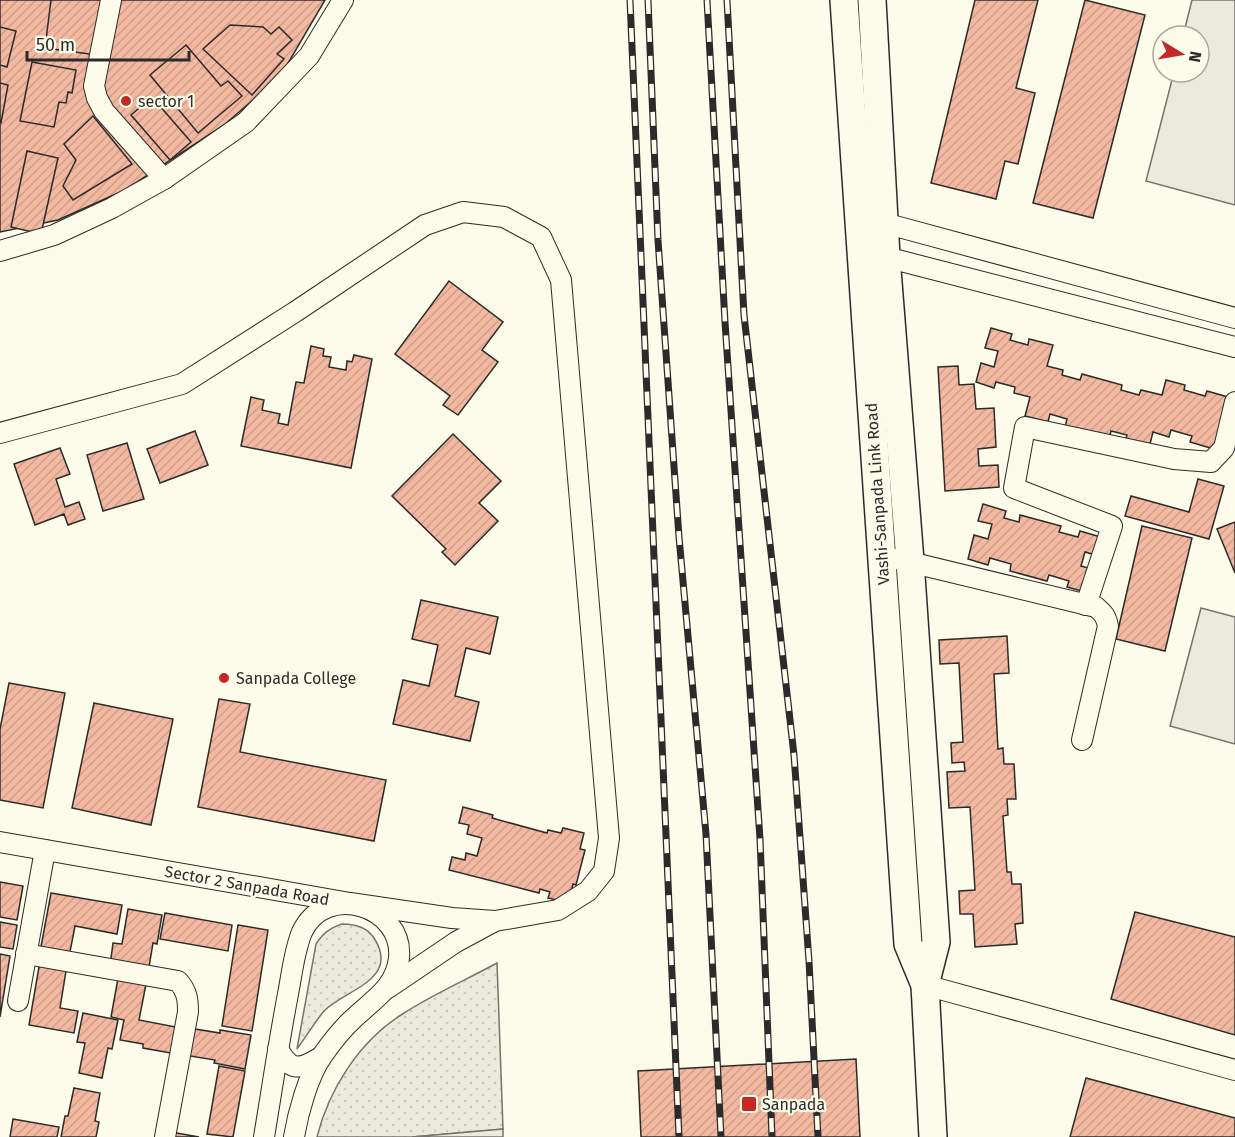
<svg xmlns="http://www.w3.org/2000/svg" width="1235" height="1137" font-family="'Fira Sans',sans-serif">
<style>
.grass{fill:url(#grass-dots);stroke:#74746e;stroke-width:1.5}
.park{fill:#ecebdb;stroke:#74746e;stroke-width:1.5}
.parking{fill:#eceadb;stroke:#74746e;stroke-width:1.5}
.building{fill:url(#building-hatch);stroke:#2b2b2b;stroke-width:1.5}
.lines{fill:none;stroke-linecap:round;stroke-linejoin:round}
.street-casing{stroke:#2b2b2b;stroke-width:22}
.secondary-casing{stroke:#2b2b2b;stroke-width:30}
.street{stroke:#fdfbea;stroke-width:20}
.secondary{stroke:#fdfbea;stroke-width:27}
.rail-casing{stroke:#2b2b2b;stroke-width:7}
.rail{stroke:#fdfbea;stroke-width:4.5;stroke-dasharray:14;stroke-linecap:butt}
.poi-dot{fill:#c62828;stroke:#fdfbea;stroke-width:2}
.labels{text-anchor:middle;stroke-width:4.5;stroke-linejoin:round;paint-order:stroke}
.poi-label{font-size:16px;fill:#2b2b2b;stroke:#fdfbea;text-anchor:start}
.street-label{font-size:16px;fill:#2b2b2b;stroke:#fdfbea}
</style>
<defs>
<pattern id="grass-dots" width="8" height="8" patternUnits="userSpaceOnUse" patternTransform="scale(1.5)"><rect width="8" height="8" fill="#ecebdb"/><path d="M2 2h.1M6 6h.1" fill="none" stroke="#cbcabc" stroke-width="1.8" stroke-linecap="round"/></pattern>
<pattern id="building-hatch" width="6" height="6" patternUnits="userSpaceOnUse" patternTransform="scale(1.5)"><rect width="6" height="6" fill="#f2b8a0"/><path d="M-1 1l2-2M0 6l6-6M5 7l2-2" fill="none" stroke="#d09e8a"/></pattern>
</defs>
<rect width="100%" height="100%" fill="#fdfbea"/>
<g class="grass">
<path d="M342,924c13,0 25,3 32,14 27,42 -30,52 -50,73 -10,12 -18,26 -27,38l19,-105c7,-11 14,-16 26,-20z"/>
<path d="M497,963l6,166 -91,8h-95c12,-48 42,-95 84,-122 30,-20 65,-35 96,-52z"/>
</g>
<g class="park">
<polygon points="1192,0 1235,0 1235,205 1146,181 1174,72 1199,72 1199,36 1183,36"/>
<polygon points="1201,608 1235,617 1235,744 1170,726"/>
</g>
<polygon class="parking" points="503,1129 503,1137 412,1137"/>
<g class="building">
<polygon points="0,0 25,0 20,27 0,23"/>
<polygon points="0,0 325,0 280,77 224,125 125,190 58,220 0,232"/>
<polygon points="51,0 104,0 97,55 45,48"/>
<polygon points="975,0 1038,0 1016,88 1035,93 1018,164 1005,161 996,199 931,183"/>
<polygon points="1085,0 1145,15 1093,218 1033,203"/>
<polygon points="230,25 263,27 271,34 279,27 292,40 277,54 284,59 252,95 203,49"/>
<polygon points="0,27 16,31 7,67 0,65"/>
<polygon points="186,45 221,86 228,81 242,96 198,133 150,75"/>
<polygon points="32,62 76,70 72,93 68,92 66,103 59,102 54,127 20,121"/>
<polygon points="0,83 8,85 1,123 0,123"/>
<polygon points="152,97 191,142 170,160 131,115"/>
<polygon points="93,116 132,164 73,200 63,186 76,160 64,144"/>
<polygon points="27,151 58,158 41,234 11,227"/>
<polygon points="449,281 503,322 482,350 498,362 458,415 443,405 450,396 395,354"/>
<polygon points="991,328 1012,334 1010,340 1028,345 1029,339 1053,345 1047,366 1063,370 1062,375 1080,380 1082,374 1122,385 1121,390 1139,395 1141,390 1162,395 1166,380 1185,385 1184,390 1205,396 1207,391 1228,397 1214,449 1190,442 1192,436 1171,430 1169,437 1153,432 1149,448 1125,442 1127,435 1111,431 1109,439 1065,427 1067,419 1050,414 1048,422 1025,416 1030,397 1014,393 1015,387 996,382 994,388 976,382 981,363 994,367 998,351 985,348"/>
<polygon points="311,346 324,349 323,356 331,357 329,367 346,370 347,361 352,362 354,355 372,359 351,468 241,446 251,397 264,400 262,410 280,414 278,423 288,425 296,382 304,383"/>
<polygon points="958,366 959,385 974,384 976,409 994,408 996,447 978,449 979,466 998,465 999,487 945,491 938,367"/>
<polygon points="195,431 208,465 160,483 147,449"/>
<polygon points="453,434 501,481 479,503 498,521 455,565 442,552 446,549 392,496"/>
<polygon points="127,443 144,499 103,511 87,455"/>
<polygon points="60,448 70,474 56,479 65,507 79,502 85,519 68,525 64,514 35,525 14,464"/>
<polygon points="1198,479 1224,486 1209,539 1125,516 1131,496 1189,512"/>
<polygon points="983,504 1006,511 1004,518 1019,522 1020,515 1061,526 1059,532 1078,537 1080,531 1104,538 1099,556 1085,552 1081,566 1095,570 1089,593 1067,587 1069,581 1049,575 1047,581 1010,571 1011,564 990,558 988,565 968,559 974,535 988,539 992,524 978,521"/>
<polygon points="1235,522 1235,573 1217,529"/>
<polygon points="1142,526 1192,538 1165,651 1116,639"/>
<polygon points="421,600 498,617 490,654 466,648 455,696 479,702 470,741 393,724 403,680 429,686 438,645 412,639"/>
<polygon points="1007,636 1009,673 994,674 998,749 1003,748 1004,764 1014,764 1016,799 1007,799 1008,815 1003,816 1007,872 1011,872 1012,884 1021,884 1023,923 1015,924 1017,944 975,947 973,914 960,914 959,891 975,890 970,807 949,808 947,772 965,771 964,762 952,763 951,743 963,742 959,663 940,664 939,640"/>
<polygon points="9,683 65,693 43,808 0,800 0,729"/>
<polygon points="219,699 250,704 240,752 386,780 374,841 198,807"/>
<polygon points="94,703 173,719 151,825 72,808"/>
<polygon points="463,807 493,815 492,818 547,833 548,830 561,833 563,828 584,833 580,849 585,850 576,885 573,884 571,893 566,902 548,898 550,892 540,889 539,893 449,870 452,857 465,860 466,853 477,856 482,838 467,834 469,825 459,823"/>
<polygon points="0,882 23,886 17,920 0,917"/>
<polygon points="51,893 122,905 117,934 75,926 69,957 40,952"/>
<polygon points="128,909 162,915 157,944 153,943 148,973 110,966 113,943 122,944"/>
<polygon points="1135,912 1235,937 1235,1035 1111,999"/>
<polygon points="165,913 232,925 228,951 160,939"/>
<polygon points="0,922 17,925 13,949 0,947"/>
<polygon points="238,925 268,930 252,1031 222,1026"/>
<polygon points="0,954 10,956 0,1017"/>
<polygon points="40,961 67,965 60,1008 78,1011 74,1033 29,1025"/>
<polygon points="119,973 147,979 139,1020 181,1028 176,1054 143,1048 143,1044 120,1040 124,1020 111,1017"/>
<polygon points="83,1013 118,1020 112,1049 108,1048 102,1078 79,1073 85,1043 77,1042"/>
<polygon points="189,1028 220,1033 220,1030 251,1035 245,1069 214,1063 215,1060 184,1055"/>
<polygon points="856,1059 860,1137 641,1137 638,1071"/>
<polygon points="219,1066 245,1071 233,1137 207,1134"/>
<polygon points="1086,1078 1235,1118 1235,1137 1070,1137"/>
<polygon points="74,1088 100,1093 95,1121 99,1122 96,1137 61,1137 65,1116 68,1116"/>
<polygon points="13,1119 59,1127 57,1137 10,1137"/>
<polygon points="171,1132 199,1137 170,1137"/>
</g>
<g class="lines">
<defs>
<g id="street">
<polyline points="111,0 94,86 97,98 104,111 164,179"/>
<polyline points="873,220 1235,318"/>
<polyline points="0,251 54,235 112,208 164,179 246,122 309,56 343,0"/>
<polyline points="874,254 1235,347"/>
<polyline points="0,433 182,384 295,312 425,225 463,212 504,217 541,237 561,280 609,838 604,871 588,891 558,910 495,921 456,942 388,988"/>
<path d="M897,559l199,48c7,6 10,9 12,19l-26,114"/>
<polyline points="1086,605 1112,526 1014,488 1025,427 1174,459 1211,462 1224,448 1235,402"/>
<polyline points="0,842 350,903 452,918 495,921"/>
<path d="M26,954l152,27c9,10 10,18 10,31l-23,125"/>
<polyline points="925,985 1235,1070"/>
<polyline points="18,1001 45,850"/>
<path d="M278,1049c13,23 21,21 43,8"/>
<path d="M264,1137c8,-48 15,-96 24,-143 4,-20 6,-43 14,-62 24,-51 102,-26 97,26 -3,29 -26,42 -45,60 -11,10 -23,25 -32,38 -14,20 -24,57 -28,81"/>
</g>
<g id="secondary">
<polyline points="844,0 908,944 925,985"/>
<polyline points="872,0 886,257 910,561 936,942 925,985 933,1137"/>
</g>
</defs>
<use href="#street" class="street-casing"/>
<use href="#secondary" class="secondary-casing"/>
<use href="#street" class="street"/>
<use href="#secondary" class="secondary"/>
<defs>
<g id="rail">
<polyline points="630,0 679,1137"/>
<polyline points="648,0 658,240 679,537 706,834 721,1137"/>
<polyline points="707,0 725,322 760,839 772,1137"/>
<polyline points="727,0 744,315 794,755 809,961 818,1137"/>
</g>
</defs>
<use href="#rail" class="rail-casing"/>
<use href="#rail" class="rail"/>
</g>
<g class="poi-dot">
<circle cx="126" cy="101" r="6"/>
<circle cx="224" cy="678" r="6"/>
<rect x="741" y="1096" width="16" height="16" rx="3"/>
</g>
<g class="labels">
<g class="poi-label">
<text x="138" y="107">sector 1</text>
<text x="236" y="684">Sanpada College</text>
<text x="762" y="1110">Sanpada</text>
</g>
<g class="street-label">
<text transform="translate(877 494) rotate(-94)" y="6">Vashi-Sanpada Link Road</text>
<text transform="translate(247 885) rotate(10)" y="6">Sector 2 Sanpada Road</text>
</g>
</g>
<g transform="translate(1181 54) rotate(101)"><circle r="28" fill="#fdfbea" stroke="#a9a89e" stroke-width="1.5"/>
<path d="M0-4.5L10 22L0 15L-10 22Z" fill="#c62828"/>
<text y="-9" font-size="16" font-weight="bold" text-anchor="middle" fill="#2b2b2b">N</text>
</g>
<path d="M27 51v9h162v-9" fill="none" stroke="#2b2b2b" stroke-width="3"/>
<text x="36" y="51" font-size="18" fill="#2b2b2b" stroke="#fdfbea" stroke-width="4.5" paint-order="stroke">50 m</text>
</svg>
